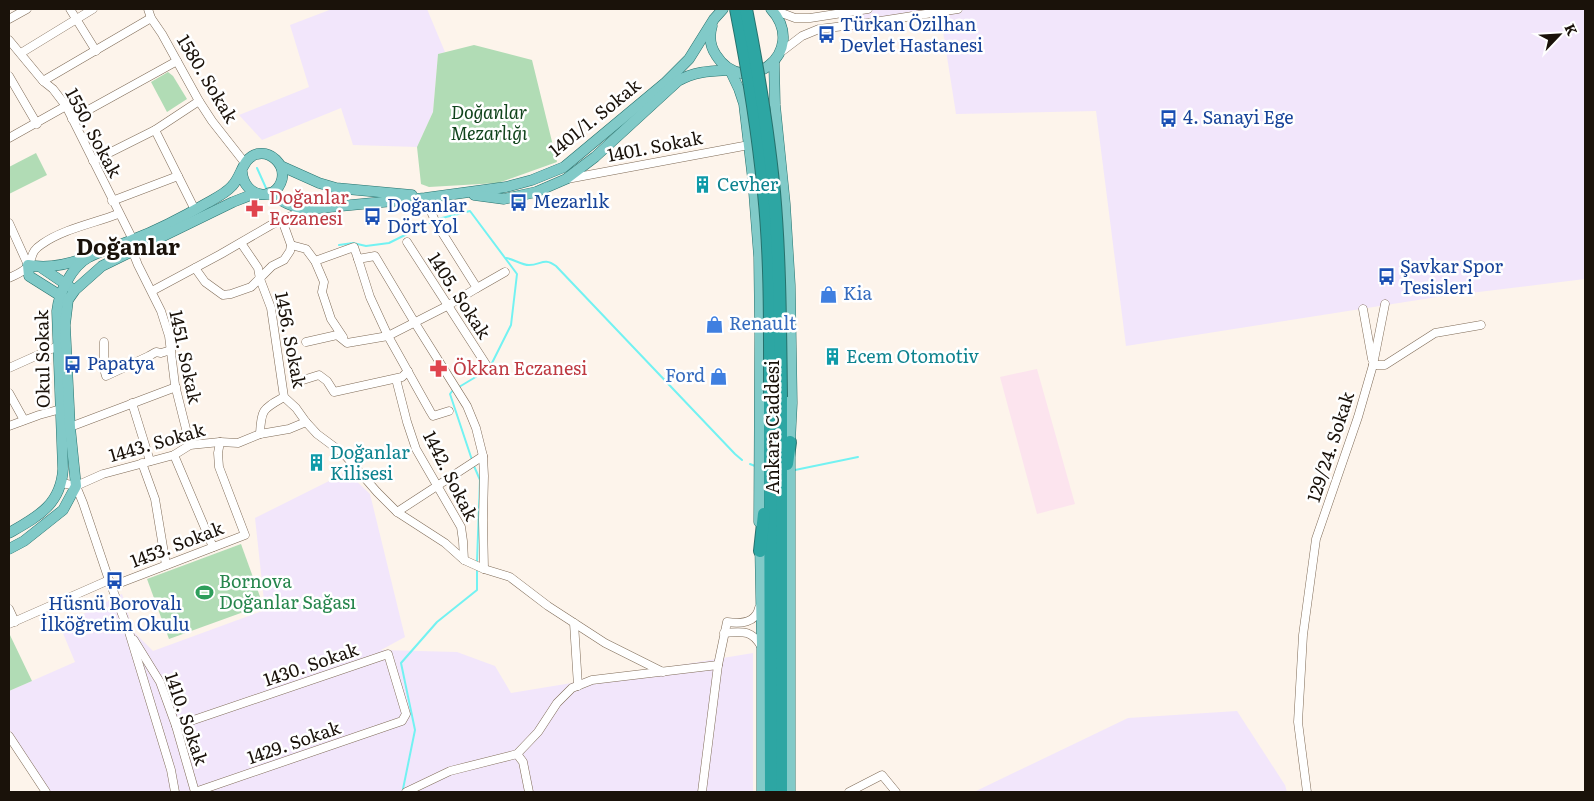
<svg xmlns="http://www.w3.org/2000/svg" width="1594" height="801" font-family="Literata,serif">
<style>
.commercial{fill:#fce4ee}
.industrial{fill:#f2e6fb}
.green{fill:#b1dcb5}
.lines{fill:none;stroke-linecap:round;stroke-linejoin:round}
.stream{stroke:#73f2f2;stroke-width:2}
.minor-casing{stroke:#7f6b57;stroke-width:9}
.major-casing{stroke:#26726d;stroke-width:11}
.highway-casing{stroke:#26726d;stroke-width:14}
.minor{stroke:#fff;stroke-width:8}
.major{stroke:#81cac8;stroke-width:10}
.highway{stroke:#2da6a3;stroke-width:12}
.highway-bridge-casing{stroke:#26726d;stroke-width:14;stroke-linecap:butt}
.highway-bridge{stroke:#2da6a3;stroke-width:12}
.labels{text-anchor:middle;stroke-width:5;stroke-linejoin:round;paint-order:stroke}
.transit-label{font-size:18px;fill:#164399;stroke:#fff;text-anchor:start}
.street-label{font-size:18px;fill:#1a120a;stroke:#fff}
.park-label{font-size:18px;font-style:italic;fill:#11441c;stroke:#fff}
.culture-label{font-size:18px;fill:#0d838f;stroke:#fff;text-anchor:start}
.health-label{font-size:18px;fill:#be3a42;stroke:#fff;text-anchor:start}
.shop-label{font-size:18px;fill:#366cbe;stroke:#fff;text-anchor:start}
.leisure-label{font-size:18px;fill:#27864d;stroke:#fff;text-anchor:start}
.district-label{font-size:22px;font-weight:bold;fill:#1a120a;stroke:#fff}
</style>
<rect width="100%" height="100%" fill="#fdf4eb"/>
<polygon class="commercial" points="1037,369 1075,504 1037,514 1000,377"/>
<g class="industrial">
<polygon points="332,9 427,9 445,52 438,54 433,112 417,147 353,145 341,108 262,140 239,115 309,87 290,25"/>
<polygon points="860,9 1585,9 1585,279 1437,297 1126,346 1096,111 956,114 940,12 861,24"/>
<polygon points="347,472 370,494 405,637 381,650 457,652 495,666 511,693 753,653 753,792 51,792 9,729 9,691 75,662 60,626 122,594 134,632 153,651 265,610 255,518"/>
<polygon points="1237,711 1285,785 1287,792 974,792 1128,718"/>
</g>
<g class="green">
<polygon points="474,45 532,60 557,162 498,183 429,187 421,184 417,147 433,112 438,54"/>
<polygon points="168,72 173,76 187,99 167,112 151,82"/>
<polygon points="36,153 47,175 9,194 9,167"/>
<polygon points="241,544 263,605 169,639 147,579"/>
<polygon points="9,633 32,681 9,691"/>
</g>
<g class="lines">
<g class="stream">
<polyline points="257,168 266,188"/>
<polyline points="438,219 470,211 517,274 511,325 489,369 459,387"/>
<polyline points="339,245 353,243 366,246 389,243 431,222"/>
<path d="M506,258c8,1 15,7 23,7 12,0 15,-8 27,1l179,188 7,6"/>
<polyline points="453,390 450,394 472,460"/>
<polyline points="750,464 755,466"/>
<polyline points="474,466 480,480 477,562"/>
<polyline points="795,470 858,457"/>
<polyline points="403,789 415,730 401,663 437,622 477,590 477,571"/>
</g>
<defs>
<g id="minor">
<polyline points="70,9 96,51"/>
<polyline points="148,9 151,18 162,34 199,101 212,121 245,163"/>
<polyline points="771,9 795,18 810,18 868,9"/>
<polyline points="9,19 27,9"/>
<polyline points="9,40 43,81 53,89 66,106 133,240 132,250 138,265 161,311 169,336 175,385 190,445"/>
<polyline points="781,52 802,36 819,29 861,24 958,9"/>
<polyline points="21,53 93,9"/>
<polyline points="9,76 37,124"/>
<polyline points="43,81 151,18"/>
<polyline points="72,119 177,61"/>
<polyline points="155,130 195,210"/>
<polyline points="9,138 66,106"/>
<polyline points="93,161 155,130 199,101"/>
<polyline points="567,179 749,145"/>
<polyline points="112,201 178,176"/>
<polyline points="9,223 28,265"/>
<polyline points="407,242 487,366"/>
<polyline points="241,243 258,268 260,279 271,308 284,397 296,408 306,422 317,434 344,454 377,492 397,512 445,543 464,560 484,569 510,577 548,606 605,643 663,672"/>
<polyline points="291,245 306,249 315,261 324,282 322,292 331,319 343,337"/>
<polyline points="358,259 370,297 388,336 430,411 433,416 449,411"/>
<polyline points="315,261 354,247 358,259 375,256 415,323 467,406 476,428 483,456 484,476 483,520 484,569"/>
<polyline points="195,268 205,282 223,295 231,294 251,287 272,266 284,260 290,251 291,245 282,220"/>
<path d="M9,278c6,-3 15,-6 19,-12 6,-11 2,-14 14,-22 21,-15 53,-21 76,-30"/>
<polyline points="477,288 505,272"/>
<polyline points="152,291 221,254 271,225 307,209"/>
<polyline points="1363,309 1372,359"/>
<polyline points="104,342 104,369 106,376 149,356 156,352 161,353 171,350"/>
<polyline points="306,342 337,335 347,343 388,336 447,306 477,288 436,223 425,198"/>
<polyline points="1373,365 1385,365 1435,333 1481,325"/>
<polyline points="9,368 58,346"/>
<polyline points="396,379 407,422 416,449 461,527 463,541 464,560"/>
<polyline points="303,380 319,375 327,381 334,392 402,377 408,371"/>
<polyline points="9,393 24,420"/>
<polyline points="132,403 150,461"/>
<polyline points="9,426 39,415 61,409"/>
<polyline points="70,427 176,387"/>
<path d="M260,434c1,-25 3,-25 24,-37"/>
<polyline points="174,455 213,547"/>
<polyline points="142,463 155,499 166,565"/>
<polyline points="62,483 76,486 83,503 109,580 129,632 171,770 175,792"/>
<polyline points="76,486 103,474 174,455 190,445 220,442 238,443 260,434 289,429 306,422"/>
<polyline points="397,512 483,456"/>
<polyline points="112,586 245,535 219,467 218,453 220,442"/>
<polyline points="9,609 15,622"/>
<polyline points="574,623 578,686"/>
<polyline points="9,624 109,580"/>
<path d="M724,633c18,-1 27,-4 37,13"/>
<polyline points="134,640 160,682 176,726 195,792"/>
<polyline points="176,726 388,654 406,714 402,721 195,792"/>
<polyline points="9,736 46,792"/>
<polyline points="517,754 523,762 529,792"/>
<polyline points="406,792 450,771 517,754 538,732 557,703 572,688 592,680 718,665"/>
<path d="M702,792l16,-127 9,-43c13,2 29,1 32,-14"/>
<polyline points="849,792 882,775 896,792"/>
<polyline points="1307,792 1298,722 1303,635 1316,539 1358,417 1373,365 1385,304"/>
</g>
<g id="major">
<path d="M712,26c-3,10 -2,20 4,29 29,46 94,-3 55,-46"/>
<polyline points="774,62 775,105 785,204 790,285 792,403 790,442 790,792"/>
<polyline points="730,70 739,89 744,104 753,180 759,257 760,335 759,522"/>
<polyline points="281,166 319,183 336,188 412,195"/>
<path d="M269,193c12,8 24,15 40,16l116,-11 81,-11 26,-7 32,-13 102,-85 23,-23 25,-40 9,-10"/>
<path d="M474,195l30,4 32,-7 30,-13 29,-22 83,-76c17,-10 33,-10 52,-11"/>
<polyline points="42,268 70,287"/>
<path d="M64,298l-35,-22 -1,-11c20,4 38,0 57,-7"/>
<path d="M9,533c28,-16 52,-28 54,-64l-6,-158c2,-19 15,-45 32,-54 14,-7 29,-11 43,-17 26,-10 51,-23 75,-37 9,-5 19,-10 25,-17 10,-10 10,-28 25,-32 14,-3 28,10 25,25 -6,24 -38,19 -40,-7"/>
<polyline points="760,544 762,647 762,792"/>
<polyline points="9,549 24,541 63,510 76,486 70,427 65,325 68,300 75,290 102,266 233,202 256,193"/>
</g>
<g id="highway">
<polyline points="781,397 781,792"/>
<polyline points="770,398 771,792"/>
<polyline points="787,464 790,442"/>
<polyline points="760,551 764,514"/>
</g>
</defs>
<use href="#minor" class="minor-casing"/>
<use href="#major" class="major-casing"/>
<use href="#highway" class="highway-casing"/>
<use href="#minor" class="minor"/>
<use href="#major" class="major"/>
<use href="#highway" class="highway"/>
<defs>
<g id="highway-bridge">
<path d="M736,9c12,61 22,122 28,184 7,68 6,136 6,205"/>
<path d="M746,9c12,61 22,121 28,183 6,68 6,137 7,205"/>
</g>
</defs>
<use href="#highway-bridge" class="highway-bridge-casing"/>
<use href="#highway-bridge" class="highway-bridge"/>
</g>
<defs>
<symbol id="bus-bare" viewBox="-9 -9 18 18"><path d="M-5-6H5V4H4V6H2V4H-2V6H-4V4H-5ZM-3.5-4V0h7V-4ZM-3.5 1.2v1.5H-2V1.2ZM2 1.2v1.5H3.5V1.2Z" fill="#1a4fb4" stroke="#fff" stroke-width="2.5" paint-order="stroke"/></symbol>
<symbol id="building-bare" viewBox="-9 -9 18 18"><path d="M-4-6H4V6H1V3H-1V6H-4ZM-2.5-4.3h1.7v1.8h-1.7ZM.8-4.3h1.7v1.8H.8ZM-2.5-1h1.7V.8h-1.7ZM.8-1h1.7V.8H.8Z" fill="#0f9aa8" stroke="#fff" stroke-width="2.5" paint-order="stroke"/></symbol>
<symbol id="pharmacy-bare" viewBox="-9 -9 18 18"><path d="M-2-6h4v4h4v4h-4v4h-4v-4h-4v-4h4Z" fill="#e0444e" stroke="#fff" stroke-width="2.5" paint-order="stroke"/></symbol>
<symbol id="shop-bare" viewBox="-9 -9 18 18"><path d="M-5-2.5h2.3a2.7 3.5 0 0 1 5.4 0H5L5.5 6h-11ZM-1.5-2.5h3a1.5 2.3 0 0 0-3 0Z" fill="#3f7fe0" stroke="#fff" stroke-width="2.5" paint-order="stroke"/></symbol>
<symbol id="stadium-bare" viewBox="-9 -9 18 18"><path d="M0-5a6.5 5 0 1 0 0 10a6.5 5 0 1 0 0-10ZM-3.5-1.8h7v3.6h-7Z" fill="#2e9e5b" stroke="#fff" stroke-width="2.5" paint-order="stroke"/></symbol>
</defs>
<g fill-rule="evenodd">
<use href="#bus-bare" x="814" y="22" width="25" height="25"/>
<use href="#bus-bare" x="1156" y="106" width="25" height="25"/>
<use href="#building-bare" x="690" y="172" width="25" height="25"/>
<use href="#bus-bare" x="506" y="190" width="25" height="25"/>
<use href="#pharmacy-bare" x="242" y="196" width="25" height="25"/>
<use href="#bus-bare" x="360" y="204" width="25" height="25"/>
<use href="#bus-bare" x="1374" y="264" width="25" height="25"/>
<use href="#shop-bare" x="816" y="282" width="25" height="25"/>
<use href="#shop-bare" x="702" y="312" width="25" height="25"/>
<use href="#building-bare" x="820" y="344" width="25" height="25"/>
<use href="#bus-bare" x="60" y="352" width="25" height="25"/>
<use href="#pharmacy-bare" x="426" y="356" width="25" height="25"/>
<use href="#shop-bare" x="706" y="364" width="25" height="25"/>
<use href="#building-bare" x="304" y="450" width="25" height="25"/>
<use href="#bus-bare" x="102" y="568" width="25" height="25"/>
<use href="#stadium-bare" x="192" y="580" width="25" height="25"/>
</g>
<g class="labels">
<g class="transit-label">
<text x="840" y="31">Türkan Özilhan<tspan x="840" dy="21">Devlet Hastanesi</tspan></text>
<text x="1183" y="124">4. Sanayi Ege</text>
<text x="533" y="208">Mezarlık</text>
<text x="387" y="212">Doğanlar<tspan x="387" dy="21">Dört Yol</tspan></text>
<text x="1400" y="273">Şavkar Spor<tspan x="1400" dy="21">Tesisleri</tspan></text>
<text x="87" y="370">Papatya</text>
<text x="115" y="610" text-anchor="middle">Hüsnü Borovalı<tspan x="115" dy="21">İlköğretim Okulu</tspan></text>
</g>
<g class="street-label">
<text transform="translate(207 79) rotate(59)" y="6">1580. Sokak</text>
<text transform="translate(595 118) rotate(-39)" y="6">1401/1. Sokak</text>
<text transform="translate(93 133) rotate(62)" y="6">1550. Sokak</text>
<text transform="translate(655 147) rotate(-11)" y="6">1401. Sokak</text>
<text transform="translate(459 296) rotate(57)" y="6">1405. Sokak</text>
<text transform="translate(290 340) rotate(79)" y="6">1456. Sokak</text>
<text transform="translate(185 357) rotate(78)" y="6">1451. Sokak</text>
<text transform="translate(43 359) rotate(-91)" y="6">Okul Sokak</text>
<text transform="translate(773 427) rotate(-90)" y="6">Ankara Caddesi</text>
<text transform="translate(157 443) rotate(-16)" y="6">1443. Sokak</text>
<text transform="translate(1331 447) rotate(-72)" y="6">129/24. Sokak</text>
<text transform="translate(450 476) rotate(63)" y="6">1442. Sokak</text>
<text transform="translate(177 545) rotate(-21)" y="6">1453. Sokak</text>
<text transform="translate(311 665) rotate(-19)" y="6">1430. Sokak</text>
<text transform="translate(186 719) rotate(71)" y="6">1410. Sokak</text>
<text transform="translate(294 743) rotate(-19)" y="6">1429. Sokak</text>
</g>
<g class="park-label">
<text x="489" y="119">Doğanlar<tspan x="489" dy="21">Mezarlığı</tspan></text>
</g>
<g class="culture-label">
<text x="717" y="191">Cevher</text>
<text x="846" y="363">Ecem Otomotiv</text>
<text x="330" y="459">Doğanlar<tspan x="330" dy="21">Kilisesi</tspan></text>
</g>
<g class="health-label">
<text x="269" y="204">Doğanlar<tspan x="269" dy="21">Eczanesi</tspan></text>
<text x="453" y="375">Ökkan Eczanesi</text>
</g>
<g class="shop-label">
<text x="843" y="300">Kia</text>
<text x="729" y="330">Renault</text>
<text x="705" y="382" text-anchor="end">Ford</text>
</g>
<g class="leisure-label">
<text x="219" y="588">Bornova<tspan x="219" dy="21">Doğanlar Sağası</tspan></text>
</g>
<g class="district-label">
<text x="128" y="255">Doğanlar</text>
</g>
</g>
<rect width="1594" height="801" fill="none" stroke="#1a120a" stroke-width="20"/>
<g transform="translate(1559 35) rotate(65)" stroke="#ffffff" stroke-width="4" paint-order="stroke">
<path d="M0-4L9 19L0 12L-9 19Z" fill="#1a120a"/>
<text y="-8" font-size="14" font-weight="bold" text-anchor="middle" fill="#1a120a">K</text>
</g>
</svg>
